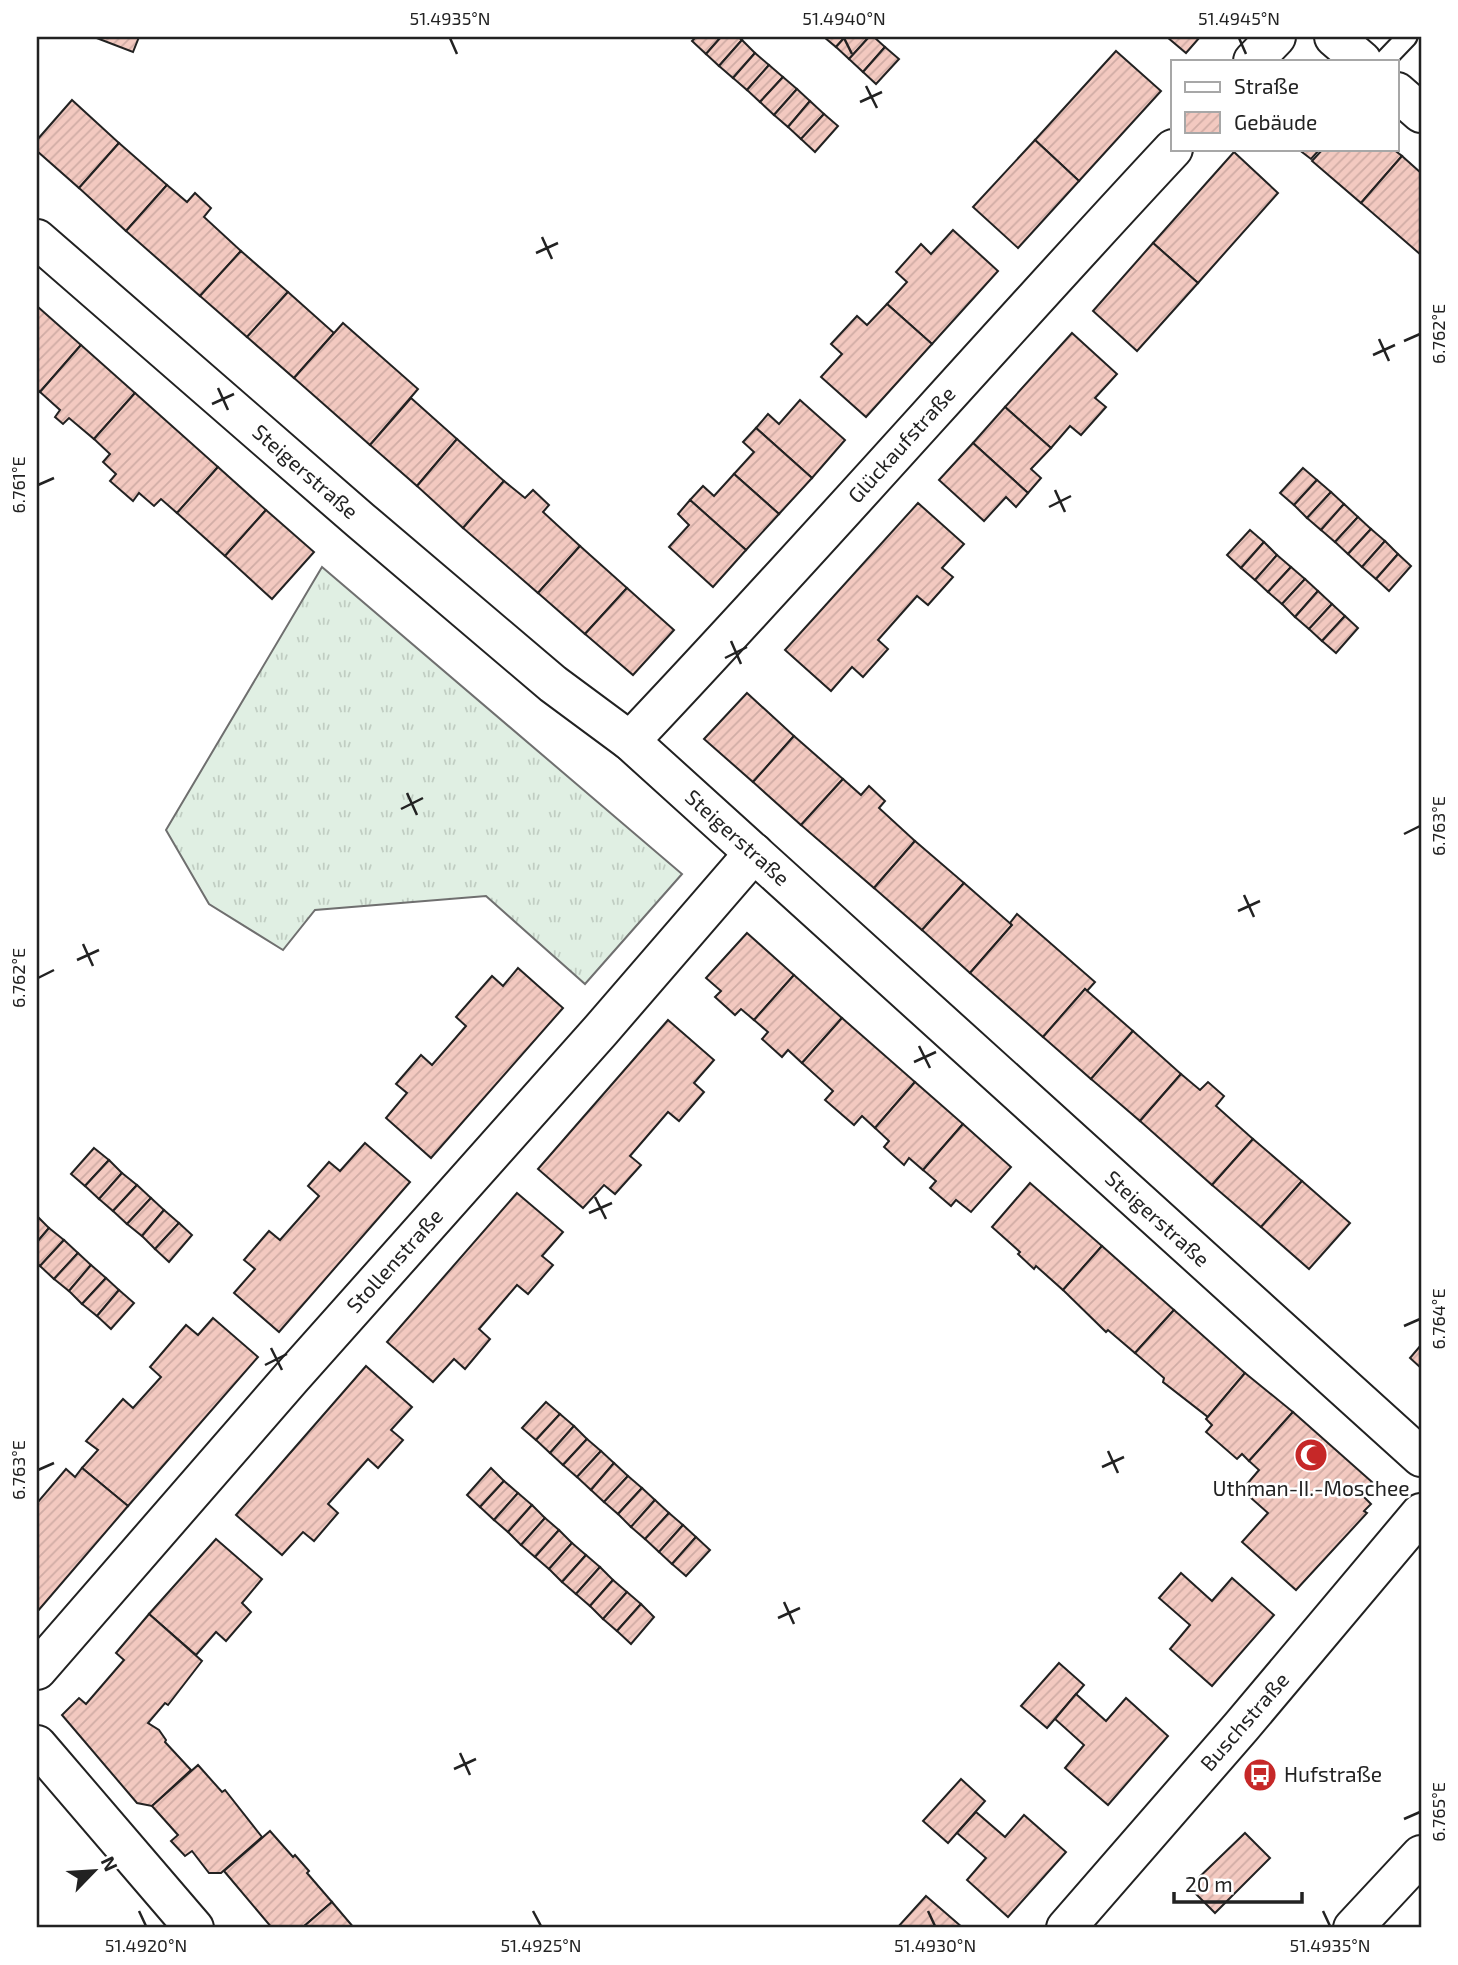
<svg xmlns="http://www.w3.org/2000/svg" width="1458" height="1965" font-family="'Exo 2',sans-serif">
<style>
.grass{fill:url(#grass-tufts);stroke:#6f6f6f;stroke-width:2}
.building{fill:url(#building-hatch);stroke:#222;stroke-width:2}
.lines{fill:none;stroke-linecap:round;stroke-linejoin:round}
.service-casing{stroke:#222;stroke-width:23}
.minor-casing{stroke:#222;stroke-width:42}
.tertiary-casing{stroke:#222;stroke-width:42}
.motorway-casing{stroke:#222;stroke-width:42}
.service{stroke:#fff;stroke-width:19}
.minor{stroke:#fff;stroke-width:38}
.tertiary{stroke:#fff;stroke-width:38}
.motorway{stroke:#fff;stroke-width:38}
.ticks{fill:none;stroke:#222;stroke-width:2.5}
.labels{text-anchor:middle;stroke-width:5;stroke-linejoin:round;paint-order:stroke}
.street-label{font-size:21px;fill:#222;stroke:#fff}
.poi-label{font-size:21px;fill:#222;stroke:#fff}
.neatline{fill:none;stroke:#222;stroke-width:2.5}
.ticks-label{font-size:18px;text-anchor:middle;fill:#222}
</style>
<defs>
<pattern id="grass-tufts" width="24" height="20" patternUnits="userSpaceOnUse" patternTransform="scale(1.75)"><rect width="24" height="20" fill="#e0efe3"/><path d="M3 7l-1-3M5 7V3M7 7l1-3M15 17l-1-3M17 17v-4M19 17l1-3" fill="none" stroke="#c0cdc2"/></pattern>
<pattern id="building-hatch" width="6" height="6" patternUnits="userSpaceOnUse" patternTransform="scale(1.75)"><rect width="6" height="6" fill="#f3c9c0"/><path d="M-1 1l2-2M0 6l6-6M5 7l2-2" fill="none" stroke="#d0aca5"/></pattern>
</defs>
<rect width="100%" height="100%" fill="#fff"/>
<polygon class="grass" points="322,567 682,874 585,984 486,896 315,910 283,950 209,904 166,830"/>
<g class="building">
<polygon points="94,37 139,37 133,52"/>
<polygon points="696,37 721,37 706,54 692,41"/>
<polygon points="721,37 738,37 742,40 719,66 706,54"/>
<polygon points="824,37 845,37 836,47"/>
<polygon points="845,37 869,37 849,59 836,47"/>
<polygon points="869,37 874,37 885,47 863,72 849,59"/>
<polygon points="1167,37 1200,37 1186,53"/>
<polygon points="742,40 755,53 733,78 719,66"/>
<polygon points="885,47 899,59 876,84 863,72"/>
<polygon points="1116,51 1161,91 1079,181 1035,140"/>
<polygon points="755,53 769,65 747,90 733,78"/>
<polygon points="769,65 783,77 760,102 747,90"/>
<polygon points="783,77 797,89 774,115 760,102"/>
<polygon points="797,89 810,101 788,127 774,115"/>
<polygon points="72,100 119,143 79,188 37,151 37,140"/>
<polygon points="810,101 824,114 801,139 788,127"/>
<polygon points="824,114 838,126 815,152 801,139"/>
<polygon points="1035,140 1079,181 1018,248 973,207"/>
<polygon points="119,143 167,185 126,231 79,188"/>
<polygon points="1298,149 1320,149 1311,159"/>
<polygon points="1323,149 1393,149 1402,156 1361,203 1312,161"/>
<polygon points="1234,152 1278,193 1198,283 1153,243"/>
<polygon points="1402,156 1421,173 1421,255 1361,203"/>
<polygon points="167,185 187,202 195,193 211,208 204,217 241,251 200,296 126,231"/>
<polygon points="953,230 998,271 932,344 887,304 907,282 896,272 921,244 931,254"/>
<polygon points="1153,243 1198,283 1137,351 1093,311"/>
<polygon points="241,251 288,292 247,337 200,296"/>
<polygon points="288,292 334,333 294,378 247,337"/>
<polygon points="887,304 932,344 866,417 821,377 842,354 831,344 857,316 867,325"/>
<polygon points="38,307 81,345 40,392 37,389"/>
<polygon points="343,323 418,389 370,445 294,378"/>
<polygon points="1072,333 1117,374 1095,398 1106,407 1081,435 1070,426 1051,448 1005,407"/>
<polygon points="81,345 135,393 94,439 69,418 63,424 55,417 60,410 40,392"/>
<polygon points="135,393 218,467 177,513 161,499 154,506 139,493 133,501 110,481 116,474 103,462 110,454 94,439"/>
<polygon points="411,398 457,439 417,486 370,445"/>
<polygon points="800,400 845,440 812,478 756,428 768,414 779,424"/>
<polygon points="1005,407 1051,448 1031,469 1041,478 1028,493 973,443"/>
<polygon points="756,428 812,478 779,514 734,474 754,452 743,442"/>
<polygon points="457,439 504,481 463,528 417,486"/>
<polygon points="973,443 1028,493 1016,507 1006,497 984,521 939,480"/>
<polygon points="218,467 266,510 225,556 177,513"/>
<polygon points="1303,468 1317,480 1294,505 1280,493"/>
<polygon points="734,474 779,514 746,550 690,500 703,486 714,496"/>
<polygon points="1317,480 1331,492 1307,518 1294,505"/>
<polygon points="504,481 525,498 533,490 549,505 543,512 580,546 538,593 463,528"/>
<polygon points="1331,492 1344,504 1321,530 1307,518"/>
<polygon points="690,500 746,550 713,587 669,547 689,525 678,514"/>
<polygon points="918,503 964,544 942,568 953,577 928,605 917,596 878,640 888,649 863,677 852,667 831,691 785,650"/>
<polygon points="1344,504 1358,517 1335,542 1321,530"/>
<polygon points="266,510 314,552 272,599 225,556"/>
<polygon points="1358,517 1371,529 1348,554 1335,542"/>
<polygon points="1371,529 1385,541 1362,567 1348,554"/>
<polygon points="1250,530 1264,542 1241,568 1227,555"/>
<polygon points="1385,541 1398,554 1376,579 1362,567"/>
<polygon points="1264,542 1277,555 1255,580 1241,568"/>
<polygon points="580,546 627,588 585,634 538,593"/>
<polygon points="1398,554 1411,566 1389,591 1376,579"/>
<polygon points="1277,555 1291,567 1268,592 1255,580"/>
<polygon points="1291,567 1305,579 1282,604 1268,592"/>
<polygon points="1305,579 1318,591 1295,617 1282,604"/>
<polygon points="627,588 674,630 633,675 585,634"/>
<polygon points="1318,591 1332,604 1309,629 1295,617"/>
<polygon points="1332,604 1345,616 1322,641 1309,629"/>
<polygon points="1345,616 1358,628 1336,653 1322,641"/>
<polygon points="747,693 794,736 753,782 704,739"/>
<polygon points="794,736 843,779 801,825 753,782"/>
<polygon points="843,779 861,795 869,786 885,801 879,808 915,841 874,888 801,825"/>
<polygon points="915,841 964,883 922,930 874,888"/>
<polygon points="964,883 1012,925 970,973 922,930"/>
<polygon points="1017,914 1095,982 1087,991 1085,989 1043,1037 970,973 1012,925 1010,923"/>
<polygon points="747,933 794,975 754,1020 741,1009 735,1015 715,997 721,991 706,978"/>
<polygon points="518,968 563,1008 431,1158 386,1118 407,1093 396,1084 421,1055 432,1065 466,1026 456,1017 492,976 503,986"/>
<polygon points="794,975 842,1018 802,1063 788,1050 782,1057 762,1039 768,1032 754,1020"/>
<polygon points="1085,989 1133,1031 1091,1079 1043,1037"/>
<polygon points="842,1018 915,1082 875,1128 862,1116 854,1125 825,1100 833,1091 802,1063"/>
<polygon points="668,1020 714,1060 694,1083 704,1092 679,1121 668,1112 630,1156 641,1165 615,1194 604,1185 583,1208 538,1169"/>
<polygon points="1133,1031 1181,1074 1140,1121 1091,1079"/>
<polygon points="1181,1074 1200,1090 1208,1082 1224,1096 1216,1106 1253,1139 1212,1185 1140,1121"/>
<polygon points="915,1082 963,1124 923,1170 909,1158 904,1165 884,1147 889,1141 875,1128"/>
<polygon points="963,1124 1011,1167 971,1212 956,1200 951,1206 930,1188 936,1181 923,1170"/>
<polygon points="1253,1139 1302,1181 1261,1227 1212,1185"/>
<polygon points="365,1143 410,1182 279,1332 234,1293 255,1269 244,1260 269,1231 280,1240 319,1196 308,1186 329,1162 340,1171"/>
<polygon points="94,1148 109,1160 85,1186 71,1174"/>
<polygon points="109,1160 122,1173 99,1199 85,1186"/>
<polygon points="122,1173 137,1185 113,1211 99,1199"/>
<polygon points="1302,1181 1350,1223 1309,1269 1261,1227"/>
<polygon points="1030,1183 1102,1246 1063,1290 1036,1266 1034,1269 1018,1254 1020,1252 992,1227"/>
<polygon points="137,1185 151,1198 127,1224 113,1211"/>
<polygon points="517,1193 563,1232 542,1256 553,1265 528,1294 517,1285 479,1329 490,1339 465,1369 454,1359 433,1382 387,1342"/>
<polygon points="151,1198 164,1210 142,1236 127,1224"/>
<polygon points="164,1210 179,1223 155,1249 142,1236"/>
<polygon points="37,1216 49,1228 37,1242"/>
<polygon points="179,1223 192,1235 169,1262 155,1249"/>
<polygon points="49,1228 64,1240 40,1266 37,1263 37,1242"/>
<polygon points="64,1240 78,1253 54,1279 40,1266"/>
<polygon points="1102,1246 1174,1310 1135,1353 1108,1330 1106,1332 1063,1290"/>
<polygon points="78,1253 91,1265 69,1291 54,1279"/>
<polygon points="91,1265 106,1278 82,1304 69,1291"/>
<polygon points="106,1278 119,1290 97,1316 82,1304"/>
<polygon points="119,1290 134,1303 111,1329 97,1316"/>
<polygon points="1174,1310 1245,1373 1208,1417 1163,1382 1164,1378 1135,1353"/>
<polygon points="213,1318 258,1357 128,1506 82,1468 98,1450 86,1441 123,1399 133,1408 161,1377 150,1367 186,1325 198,1335"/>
<polygon points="1421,1345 1421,1368 1410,1358"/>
<polygon points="366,1366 412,1407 391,1430 403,1440 378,1468 368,1459 328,1504 338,1513 314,1541 303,1532 282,1555 236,1515"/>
<polygon points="1245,1373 1293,1412 1249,1461 1242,1454 1237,1459 1206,1432 1212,1425 1206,1419"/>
<polygon points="546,1402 560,1414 536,1440 522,1428"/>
<polygon points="1293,1412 1372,1482 1360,1493 1371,1504 1364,1511 1367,1513 1296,1590 1242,1542 1268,1513 1242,1490 1259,1470 1249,1461"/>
<polygon points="560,1414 574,1426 550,1453 536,1440"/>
<polygon points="574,1426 587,1439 563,1465 550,1453"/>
<polygon points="587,1439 601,1451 577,1477 563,1465"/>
<polygon points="601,1451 614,1463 591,1490 577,1477"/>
<polygon points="614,1463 628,1476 604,1502 591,1490"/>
<polygon points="82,1468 128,1506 37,1612 37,1503 66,1469 75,1477"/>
<polygon points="491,1468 504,1481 480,1507 467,1495"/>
<polygon points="628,1476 642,1488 618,1514 604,1502"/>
<polygon points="504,1481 518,1493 494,1520 480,1507"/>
<polygon points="642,1488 655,1500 631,1527 618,1514"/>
<polygon points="518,1493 532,1505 508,1532 494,1520"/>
<polygon points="655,1500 669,1513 645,1539 631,1527"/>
<polygon points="532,1505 545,1518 521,1545 508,1532"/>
<polygon points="669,1513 683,1525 659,1552 645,1539"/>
<polygon points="545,1518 559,1530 535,1557 521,1545"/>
<polygon points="683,1525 696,1537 672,1564 659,1552"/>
<polygon points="559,1530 572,1543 549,1569 535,1557"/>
<polygon points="696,1537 710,1550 686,1576 672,1564"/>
<polygon points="216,1539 262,1579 242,1603 251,1612 226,1641 216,1632 196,1655 149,1614"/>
<polygon points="572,1543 586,1555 562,1582 549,1569"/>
<polygon points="586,1555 600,1567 576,1594 562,1582"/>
<polygon points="600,1567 613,1580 590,1606 576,1594"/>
<polygon points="1181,1573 1212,1601 1232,1578 1274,1615 1212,1686 1170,1649 1190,1625 1159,1598"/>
<polygon points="613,1580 627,1592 603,1619 590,1606"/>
<polygon points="627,1592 641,1604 617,1631 603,1619"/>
<polygon points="641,1604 654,1617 631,1644 617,1631"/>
<polygon points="149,1614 202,1661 168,1705 165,1703 148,1723 159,1730 166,1740 165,1742 191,1770 152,1806 137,1803 62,1715 79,1698 86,1704 124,1660 116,1653"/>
<polygon points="1059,1663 1084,1685 1047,1728 1021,1706"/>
<polygon points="1076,1694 1106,1721 1126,1698 1168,1736 1108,1805 1065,1768 1084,1745 1055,1719"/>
<polygon points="198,1765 222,1792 225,1790 262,1837 221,1873 209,1873 192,1851 185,1856 171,1841 178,1835 152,1806"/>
<polygon points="961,1779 985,1801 948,1843 923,1821"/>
<polygon points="976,1812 1005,1837 1024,1815 1066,1852 1008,1917 967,1880 986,1858 957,1833"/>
<polygon points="270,1831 293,1857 295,1855 309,1871 307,1873 332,1902 302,1928 272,1928 224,1871"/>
<polygon points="1245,1833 1270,1858 1215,1913 1189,1887"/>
<polygon points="926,1896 963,1928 897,1928"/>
<polygon points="332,1902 354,1928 358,1928 302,1928"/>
</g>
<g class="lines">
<defs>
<polyline id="service" points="1384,61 1407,37"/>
<g id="minor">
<polyline points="1334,37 1362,61"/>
<polyline points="1253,61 1276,37"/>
<polyline points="1397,92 1421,113"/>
<polyline points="37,239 360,520 553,684 630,741 1421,1457"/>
<path d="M630,741c184,-194 360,-396 543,-592"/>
<polyline points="37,1670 291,1378 601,1030 754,853"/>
<polyline points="37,1745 194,1928"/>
</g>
<polyline id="tertiary" points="1066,1928 1241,1727 1421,1513"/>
<polyline id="motorway" points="1353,1928 1421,1855"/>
</defs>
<use href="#service" class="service-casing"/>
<use href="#minor" class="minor-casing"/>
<use href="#tertiary" class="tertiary-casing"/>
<use href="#motorway" class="motorway-casing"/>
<use href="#service" class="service"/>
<use href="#minor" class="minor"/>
<use href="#tertiary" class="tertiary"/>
<use href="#motorway" class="motorway"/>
</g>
<path class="ticks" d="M450,38l7,16M844,38l8,16M1239,38l7,16M866,86l11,22M860,102l22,-10M542,237l10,22M536,253l22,-10M1379,339l10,22M1404,341l16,-7M1373,355l22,-10M218,388l10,22M212,404l22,-10M38,485l16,-7M1055,490l10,22M1049,507l22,-11M731,641l10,23M725,658l22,-11M407,793l10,22M401,809l22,-11M1404,834l16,-8M1244,895l10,22M1238,911l22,-10M83,944l10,22M77,960l22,-10M38,978l16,-8M919,1046l11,22M914,1062l22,-10M595,1197l11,22M589,1213l23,-10M1404,1326l16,-7M271,1348l11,22M265,1365l22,-11M1108,1451l10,22M1102,1467l22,-10M38,1470l16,-7M784,1602l10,22M778,1618l22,-10M460,1753l10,22M454,1769l22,-10M1404,1819l16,-7M139,1911l7,15M533,1911l8,15M928,1911l7,15M1323,1911l7,15"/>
<defs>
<symbol id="mosque-disc" viewBox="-11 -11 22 22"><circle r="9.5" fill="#c62828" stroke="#fff"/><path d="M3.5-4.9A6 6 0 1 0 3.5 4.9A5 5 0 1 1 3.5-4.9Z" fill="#fff"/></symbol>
<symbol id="bus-disc" viewBox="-11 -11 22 22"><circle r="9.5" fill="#c62828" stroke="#fff"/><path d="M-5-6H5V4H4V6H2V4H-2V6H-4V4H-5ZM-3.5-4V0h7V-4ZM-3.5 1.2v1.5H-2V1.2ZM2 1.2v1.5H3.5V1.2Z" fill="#fff"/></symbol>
</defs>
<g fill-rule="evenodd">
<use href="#mosque-disc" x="1292" y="1436" width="38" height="38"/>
<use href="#bus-disc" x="1241" y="1756" width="38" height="38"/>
</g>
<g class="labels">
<g class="street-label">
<text transform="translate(902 445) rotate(-48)" y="7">Glückaufstraße</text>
<text transform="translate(305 472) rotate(41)" y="7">Steigerstraße</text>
<text transform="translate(737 838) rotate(42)" y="7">Steigerstraße</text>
<text transform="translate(1157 1219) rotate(42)" y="7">Steigerstraße</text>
<text transform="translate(395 1261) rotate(-48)" y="7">Stollenstraße</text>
<text transform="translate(1245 1722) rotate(-49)" y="7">Buschstraße</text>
</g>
<g class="poi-label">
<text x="1311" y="1496">Uthman-II.-Moschee</text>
<text x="1284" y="1782" text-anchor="start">Hufstraße</text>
</g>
</g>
<rect width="1458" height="1965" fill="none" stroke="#ffffff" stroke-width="77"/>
<rect x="1171" y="60" width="228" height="91" fill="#ffffff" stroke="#a7a7a7" stroke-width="2"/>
<rect x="1185" y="82" width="35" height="10" fill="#ffffff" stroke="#a7a7a7" stroke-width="2"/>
<text x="1234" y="94" font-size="21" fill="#222222">Straße</text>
<rect x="1185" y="112" width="35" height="21" fill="url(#building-hatch)" stroke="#a7a7a7" stroke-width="2"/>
<text x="1234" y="130" font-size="21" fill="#222222">Gebäude</text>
<g transform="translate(94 1871) rotate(65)" stroke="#ffffff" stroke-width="5" paint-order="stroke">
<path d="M0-5L12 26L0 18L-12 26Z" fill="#222222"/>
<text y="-10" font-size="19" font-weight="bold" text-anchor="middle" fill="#222222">N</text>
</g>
<path d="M1174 1892v10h128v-10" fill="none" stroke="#222222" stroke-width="3.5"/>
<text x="1185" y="1892" font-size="21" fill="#222222" stroke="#ffffff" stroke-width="5" paint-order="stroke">20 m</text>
<rect x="38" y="38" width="1382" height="1888" class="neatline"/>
<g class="ticks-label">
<text x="450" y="25">51.4935°N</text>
<text x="844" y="25">51.4940°N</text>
<text x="1239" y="25">51.4945°N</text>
<text transform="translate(1439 334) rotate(-90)" y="6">6.762°E</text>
<text transform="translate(19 485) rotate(-90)" y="6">6.761°E</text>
<text transform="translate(1439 826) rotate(-90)" y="6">6.763°E</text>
<text transform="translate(19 978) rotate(-90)" y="6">6.762°E</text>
<text transform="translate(1439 1319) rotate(-90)" y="6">6.764°E</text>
<text transform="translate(19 1470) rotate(-90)" y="6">6.763°E</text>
<text transform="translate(1439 1812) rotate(-90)" y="6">6.765°E</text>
<text x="146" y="1952">51.4920°N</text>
<text x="541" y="1952">51.4925°N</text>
<text x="935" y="1952">51.4930°N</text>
<text x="1330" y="1952">51.4935°N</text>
</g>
</svg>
